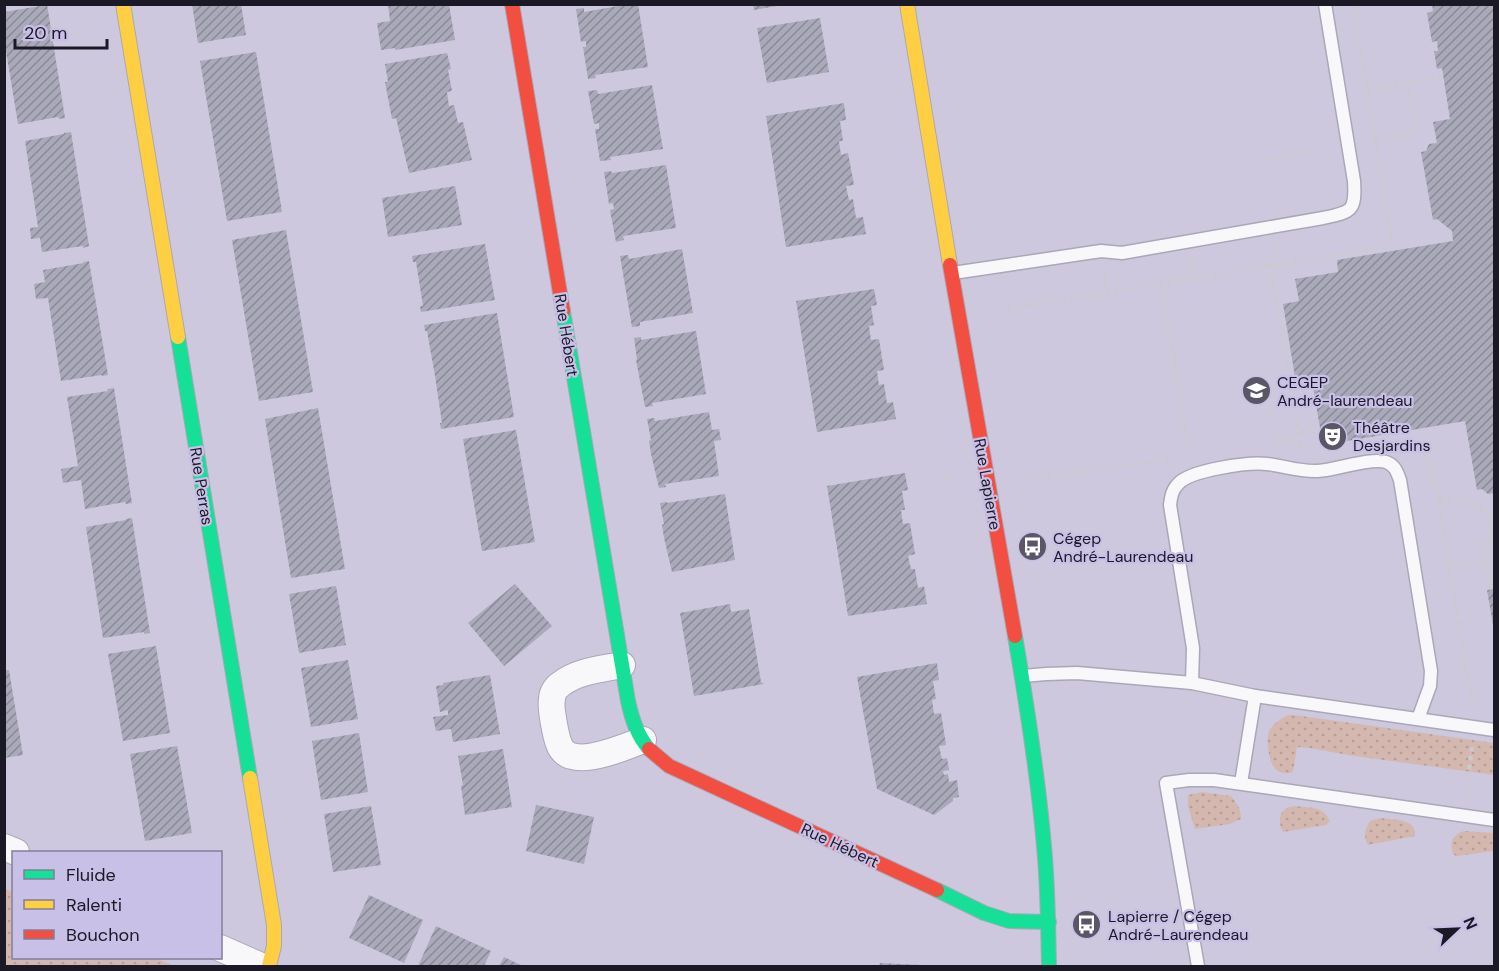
<svg xmlns="http://www.w3.org/2000/svg" width="1499" height="971" font-family="'DM Sans',sans-serif">
<style>
.grass{fill:url(#grass-dots)}
.building{fill:url(#building-hatch)}
.lines{fill:none;stroke-linecap:round;stroke-linejoin:round}
.lane-casing{stroke:#aaa7b7;stroke-width:15}
.street-casing{stroke:#aaa7b7;stroke-width:28}
.fast-casing{stroke:#aaa7b7;stroke-width:16}
.slow-casing{stroke:#aaa7b7;stroke-width:16}
.jam-casing{stroke:#aaa7b7;stroke-width:16}
.path{stroke:#cbcad0;stroke-width:4;stroke-dasharray:4.5 4.5;stroke-linecap:butt}
.lane{stroke:#f8f7fa;stroke-width:12}
.street{stroke:#f8f7fa;stroke-width:26}
.fast{stroke:#16e098;stroke-width:14}
.slow{stroke:#ffcf43;stroke-width:14}
.jam{stroke:#f24e42;stroke-width:14}
.labels{text-anchor:middle;stroke-width:4.5;stroke-linejoin:round;paint-order:stroke}
.street-label{font-size:16px;fill:#1c1927;stroke:#c8c0e6}
.poi-label{font-size:16px;fill:#1c1927;stroke:#c8c0e6;text-anchor:start}
</style>
<defs>
<pattern id="grass-dots" width="8" height="8" patternUnits="userSpaceOnUse" patternTransform="scale(1.5)"><rect width="8" height="8" fill="#d4b8b0"/><path d="M2 2h.1M6 6h.1" fill="none" stroke="#b59e97" stroke-width="1.8" stroke-linecap="round"/></pattern>
<pattern id="building-hatch" width="6" height="6" patternUnits="userSpaceOnUse" patternTransform="scale(1.5)"><rect width="6" height="6" fill="#aaa9ba"/><path d="M-1 1l2-2M0 6l6-6M5 7l2-2" fill="none" stroke="#8a8997"/></pattern>
</defs>
<rect width="100%" height="100%" fill="#cdc8de"/>
<g class="grass">
<path d="M1288,715h6l200,28v32l-140,-19 -45,-8 -12,-1 -4,25c-20,6 -24,-12 -25,-27 0,-3 -1,-6 0,-10 2,-9 12,-16 20,-20z"/>
<path d="M1202,792l29,4c6,8 10,12 10,23l-11,5 -35,5 -7,-22v-12z"/>
<path d="M1294,806c15,2 29,-1 36,15l-4,4 -43,7c-6,-12 -4,-24 11,-26z"/>
<path d="M1380,818c13,2 37,0 35,18l-47,9c-5,-8 -3,-16 2,-24z"/>
<path d="M1464,831l30,2v18l-37,5 -3,-1c-6,-11 -2,-20 10,-24z"/>
<polygon points="4,888 13,892 14,958 155,958 175,966 5,966"/>
</g>
<g class="building">
<polygon points="40,4 47,4 65,118 59,119 58,117 18,124 4,39 4,12 40,6"/>
<polygon points="192,4 241,4 246,35 198,43"/>
<polygon points="388,4 449,4 455,40 395,50 395,48 381,50 377,23 390,21"/>
<polygon points="630,4 638,4 648,67 595,75 596,78 588,79 583,47 586,47 586,41 581,42 576,9 584,8 584,12"/>
<polygon points="753,4 777,4 777,6 754,10"/>
<polygon points="1432,4 1494,4 1494,493 1488,494 1482,489 1477,490 1465,421 1323,445 1313,387 1297,389 1283,304 1299,301 1295,279 1338,272 1337,260 1453,241 1452,231 1437,219 1433,220 1421,152 1426,151 1429,144 1437,143 1433,122 1450,119 1442,68 1437,69 1434,51 1438,51 1437,41 1432,42 1427,13 1433,11"/>
<polygon points="820,18 829,72 767,83 757,28"/>
<polygon points="256,52 282,212 227,221 200,61"/>
<polygon points="447,53 451,69 448,70 452,91 447,92 449,106 454,105 458,123 463,122 472,160 409,173 396,118 392,119 385,82 388,82 385,64"/>
<polygon points="652,85 663,149 610,157 611,160 600,161 595,129 599,129 599,123 594,124 588,91 597,90 598,94"/>
<polygon points="844,103 846,120 840,121 843,141 839,141 841,155 848,153 854,185 846,186 849,200 853,199 856,218 863,217 866,234 786,247 766,116"/>
<polygon points="71,132 89,246 83,248 83,246 42,252 40,238 31,239 30,228 38,227 25,141 64,134 64,133"/>
<polygon points="666,165 676,228 623,236 624,240 616,242 610,210 614,209 613,203 609,204 604,172 611,171 612,173"/>
<polygon points="455,186 462,225 388,237 382,198"/>
<polygon points="286,230 313,392 259,401 232,240"/>
<polygon points="485,244 495,300 421,312 420,306 423,306 416,262 413,262 412,256"/>
<polygon points="682,249 693,313 640,322 640,326 632,327 620,256 628,255 629,259"/>
<polygon points="89,261 108,375 102,376 102,375 61,381 48,298 36,299 34,284 45,282 43,270 84,263 83,262"/>
<polygon points="874,289 877,305 871,306 874,325 869,326 871,340 879,339 884,370 877,371 879,385 884,384 887,403 893,402 896,419 817,432 796,301"/>
<polygon points="497,313 514,417 441,429 440,423 442,423 435,376 427,331 425,331 424,325"/>
<polygon points="696,331 706,394 652,403 653,406 645,407 636,360 637,359 634,338 641,337 641,340"/>
<polygon points="114,388 132,503 126,504 125,502 85,509 81,480 63,483 61,469 78,466 67,397 108,391 107,389"/>
<polygon points="318,408 345,569 291,578 265,419"/>
<polygon points="709,412 712,430 719,429 721,440 714,441 719,476 665,484 666,487 659,488 651,454 649,441 651,440 647,419 654,418 655,421"/>
<polygon points="516,430 535,542 482,551 463,439"/>
<polygon points="905,473 908,490 902,491 905,510 901,510 903,524 910,523 915,554 908,556 911,569 915,569 918,588 924,586 927,604 848,616 827,486"/>
<polygon points="725,494 735,560 672,572 664,538 662,525 664,524 660,503 667,502 667,503"/>
<polygon points="132,518 150,633 144,634 144,632 103,638 86,527 126,520 126,519"/>
<polygon points="515,584 552,626 504,666 468,623"/>
<polygon points="336,586 346,645 299,653 289,594"/>
<polygon points="1494,589 1494,625 1493,625 1487,590"/>
<polygon points="730,604 731,612 749,609 761,682 764,684 694,696 680,613"/>
<polygon points="156,646 170,733 123,741 108,654"/>
<polygon points="348,660 358,719 311,727 301,668"/>
<polygon points="937,663 939,680 933,681 936,699 932,700 934,714 941,713 946,745 939,746 942,759 947,758 949,770 943,771 944,775 948,774 949,782 957,780 959,797 953,798 953,801 934,815 877,789 857,677"/>
<polygon points="4,670 9,670 23,755 4,758"/>
<polygon points="490,675 500,734 453,742 451,729 436,731 433,717 448,715 448,710 440,712 436,686 443,685 443,683"/>
<polygon points="359,733 368,792 321,800 312,741"/>
<polygon points="177,746 192,833 145,841 130,754"/>
<polygon points="503,749 512,807 465,815 461,786 463,785 458,756"/>
<polygon points="536,805 594,817 584,864 526,851"/>
<polygon points="371,806 381,865 333,872 324,814"/>
<polygon points="369,895 423,920 404,963 349,938"/>
<polygon points="436,926 491,951 484,966 418,966"/>
<polygon points="504,957 523,966 499,966"/>
<polygon points="880,963 922,965 922,966 879,966"/>
</g>
<g class="lines">
<defs>
<g id="lane">
<path d="M953,273l148,-22 21,2 201,-35c28,-6 33,-6 31,-37l-29,-177"/>
<polyline points="1023,676 1046,674 1077,673 1192,683 1255,696 1494,730"/>
<path d="M1192,683l1,-35 -23,-143c1,-8 2,-15 8,-21 12,-14 70,-22 89,-20 17,2 33,8 51,7 18,-1 53,-14 68,-9 9,3 11,10 14,18l31,191 -1,15 -12,33"/>
<polyline points="1241,783 1255,696"/>
<polyline points="1198,966 1166,783 1189,780 1214,780 1494,820"/>
</g>
<g id="street">
<path d="M622,665c-20,4 -45,6 -61,19 -5,3 -9,9 -9,15 -2,8 4,38 7,45 2,6 7,11 13,12 18,6 53,-9 71,-16"/>
<polyline points="4,847 16,852"/>
<polyline points="220,948 261,966"/>
</g>
<g id="fast">
<path d="M563,311l65,390c4,18 9,34 21,48"/>
<polyline points="178,337 250,778"/>
<path d="M1015,636c12,70 23,140 29,210 4,40 4,80 5,120"/>
<polyline points="937,890 984,913 1009,921 1049,922"/>
</g>
<g id="slow">
<polyline points="123,4 178,337"/>
<polyline points="907,4 950,265"/>
<polyline points="250,778 274,925 274,946 269,966"/>
</g>
<g id="jam">
<polyline points="512,4 563,311"/>
<polyline points="950,265 1015,636"/>
<polyline points="649,749 669,766 937,890"/>
</g>
</defs>
<use href="#lane" class="lane-casing"/>
<use href="#street" class="street-casing"/>
<use href="#fast" class="fast-casing"/>
<use href="#slow" class="slow-casing"/>
<use href="#jam" class="jam-casing"/>
<g class="path">
<polyline points="1367,89 1443,77"/>
<polyline points="1375,141 1416,134 1408,83"/>
<polyline points="1265,160 1320,151"/>
<polyline points="1278,247 1270,265 1301,445"/>
<polyline points="1191,260 1194,278"/>
<polyline points="1105,272 1108,292"/>
<polyline points="1161,283 1190,454"/>
<polyline points="999,310 1392,246 1354,4"/>
<polyline points="1300,433 1321,430"/>
<path d="M1393,441c29,-3 35,14 42,38l38,228"/>
<polyline points="1274,442 1288,440 1303,447"/>
<polyline points="944,477 955,476"/>
<polyline points="1021,481 1175,458"/>
<polyline points="1428,481 1435,479"/>
<polyline points="1439,501 1463,497 1488,514 1492,539"/>
<polyline points="1450,566 1494,558"/>
<polyline points="1491,589 1483,541 1493,539"/>
<polyline points="1466,796 1472,747"/>
</g>
<use href="#lane" class="lane"/>
<use href="#street" class="street"/>
<use href="#fast" class="fast"/>
<use href="#slow" class="slow"/>
<use href="#jam" class="jam"/>
</g>
<defs>
<symbol id="university-disc" viewBox="-11 -11 22 22"><circle r="9.5" fill="#5a5667" stroke="#c8c0e6"/><path d="M0-5L7-2L0 1L-7-2ZM-4 1L0 2.5L4 1V4Q0 6-4 4Z" fill="#fff"/></symbol>
<symbol id="theatre-disc" viewBox="-11 -11 22 22"><circle r="9.5" fill="#5a5667" stroke="#c8c0e6"/><path d="M-5-5.5Q0-4 5-5.5V0Q5 5 0 6Q-5 5-5 0ZM-3.3-2.5H-1v1.5H-3.3ZM1-2.5H3.3v1.5H1ZM-2.8 1Q0 5.5 2.8 1Z" fill="#fff"/></symbol>
<symbol id="bus-disc" viewBox="-11 -11 22 22"><circle r="9.5" fill="#5a5667" stroke="#c8c0e6"/><path d="M-5-6H5V4H4V6H2V4H-2V6H-4V4H-5ZM-3.5-4V0h7V-4ZM-3.5 1.2v1.5H-2V1.2ZM2 1.2v1.5H3.5V1.2Z" fill="#fff"/></symbol>
</defs>
<g fill-rule="evenodd">
<use href="#university-disc" x="1240" y="374" width="33" height="33"/>
<use href="#theatre-disc" x="1316" y="420" width="33" height="33"/>
<use href="#bus-disc" x="1016" y="530" width="33" height="33"/>
<use href="#bus-disc" x="1070" y="908" width="33" height="33"/>
</g>
<g class="labels">
<g class="street-label">
<text transform="translate(567 335) rotate(81)" y="6">Rue Hébert</text>
<text transform="translate(988 484) rotate(80)" y="6">Rue Lapierre</text>
<text transform="translate(202 486) rotate(81)" y="6">Rue Perras</text>
<text transform="translate(840 845) rotate(25)" y="6">Rue Hébert</text>
</g>
<g class="poi-label">
<text x="1277" y="388">CEGEP<tspan x="1277" dy="18">André-laurendeau</tspan></text>
<text x="1353" y="433">Théâtre<tspan x="1353" dy="18">Desjardins</tspan></text>
<text x="1053" y="544">Cégep<tspan x="1053" dy="18">André-Laurendeau</tspan></text>
<text x="1108" y="922">Lapierre / Cégep<tspan x="1108" dy="18">André-Laurendeau</tspan></text>
</g>
</g>
<rect width="1499" height="971" fill="none" stroke="#1c1927" stroke-width="12"/>
<rect x="12" y="851" width="210" height="108" fill="#c8c0e6" stroke="#837d9a" stroke-width="1.5"/>
<rect x="24" y="870" width="30" height="9" fill="#16e098" stroke="#837d9a" stroke-width="1.5"/>
<text x="66" y="881" font-size="18" fill="#1c1927">Fluide</text>
<rect x="24" y="900" width="30" height="9" fill="#ffcf43" stroke="#837d9a" stroke-width="1.5"/>
<text x="66" y="911" font-size="18" fill="#1c1927">Ralenti</text>
<rect x="24" y="930" width="30" height="9" fill="#f24e42" stroke="#837d9a" stroke-width="1.5"/>
<text x="66" y="941" font-size="18" fill="#1c1927">Bouchon</text>
<g transform="translate(1457 929) rotate(67)" stroke="#c8c0e6" stroke-width="4.5" paint-order="stroke">
<path d="M0-4.5L10 22L0 15L-10 22Z" fill="#1c1927"/>
<text y="-9" font-size="16" font-weight="bold" text-anchor="middle" fill="#1c1927">N</text>
</g>
<path d="M15 39v9h92v-9" fill="none" stroke="#1c1927" stroke-width="3"/>
<text x="24" y="39" font-size="18" fill="#1c1927" stroke="#c8c0e6" stroke-width="4.5" paint-order="stroke">20 m</text>
</svg>
